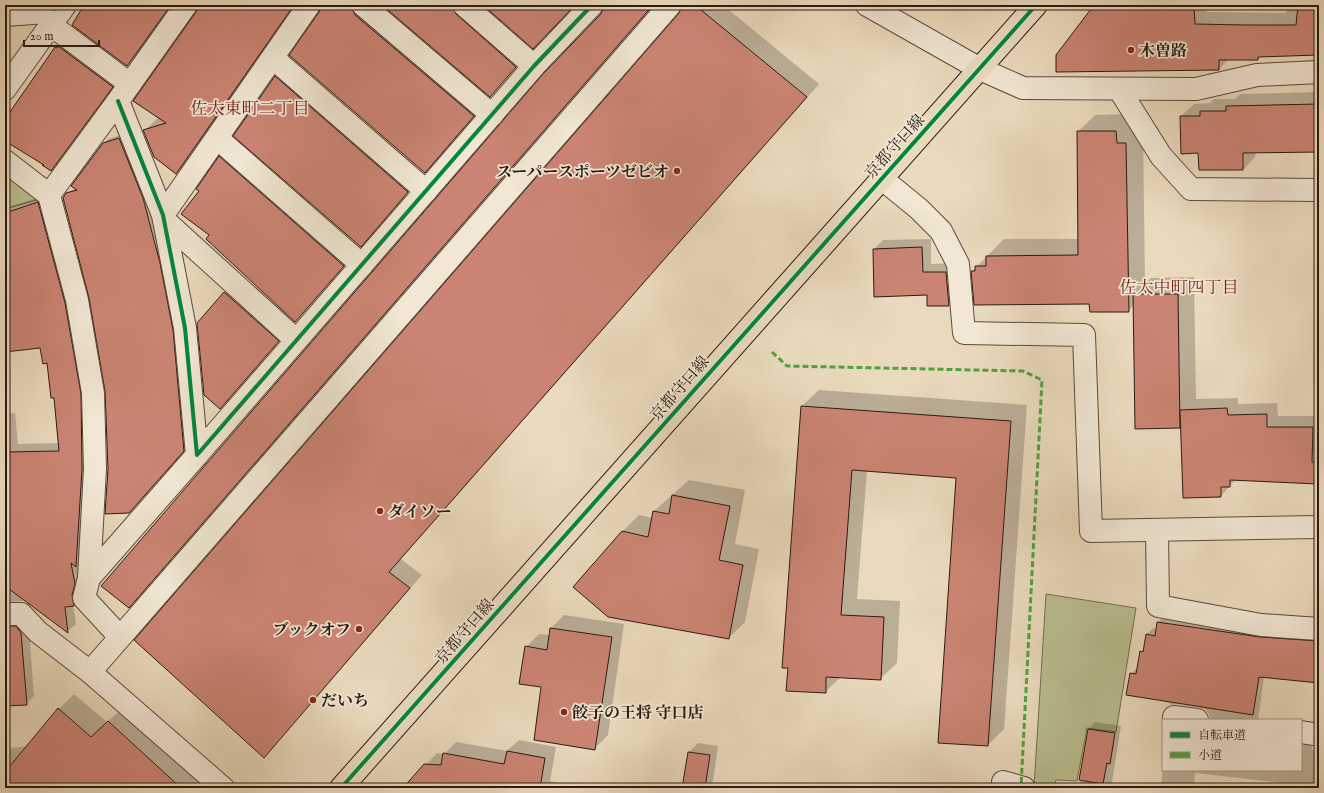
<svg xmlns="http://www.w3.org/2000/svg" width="1324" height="793" font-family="'IM FELL English','Noto Serif JP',serif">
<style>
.green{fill:#babe8f;stroke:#726c50}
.shadow{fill:#0003}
.building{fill:#cb8474;stroke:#2b1a11}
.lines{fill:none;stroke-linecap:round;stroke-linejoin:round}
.minor-casing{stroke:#5b4a3c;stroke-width:24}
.major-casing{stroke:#2b1a11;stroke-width:24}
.minor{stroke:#f1e7d4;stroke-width:22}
.major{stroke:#eadabd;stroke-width:22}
.quiet{stroke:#51a13f;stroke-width:3;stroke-dasharray:6 3;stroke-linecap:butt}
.cycleway-casing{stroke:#f1e7d4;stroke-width:6}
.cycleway{stroke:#00873e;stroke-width:4}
.poi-dot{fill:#8f2418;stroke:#f1e7d4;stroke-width:1.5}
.labels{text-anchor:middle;stroke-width:3.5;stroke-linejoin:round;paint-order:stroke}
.poi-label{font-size:16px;font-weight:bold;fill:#2b1a11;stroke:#f1e7d4;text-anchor:start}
.street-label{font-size:16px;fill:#2b1a11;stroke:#f1e7d4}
.neighbourhood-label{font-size:17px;fill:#7a1f14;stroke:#f1e7d4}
</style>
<rect width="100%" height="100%" fill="#eadabd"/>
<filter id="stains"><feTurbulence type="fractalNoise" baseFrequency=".005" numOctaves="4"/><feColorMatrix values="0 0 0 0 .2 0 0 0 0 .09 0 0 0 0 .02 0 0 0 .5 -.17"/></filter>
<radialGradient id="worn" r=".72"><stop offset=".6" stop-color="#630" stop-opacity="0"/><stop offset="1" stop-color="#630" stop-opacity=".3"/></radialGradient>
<g class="green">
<polygon points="5,165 42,193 37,200 5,209"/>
<polygon points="1046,594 1136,608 1116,732 1087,728 1077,781 1056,780 1054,786 1034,788"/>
</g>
<g class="shadow">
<polygon points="86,5 173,5 140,52 127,65"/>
<polygon points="199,5 297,5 189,160 176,173 144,131 159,117"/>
<polygon points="322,5 371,5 486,103 425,172 290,55"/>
<polygon points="384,5 472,5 528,54 490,96"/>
<polygon points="605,5 654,5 129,607 602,14"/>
<polygon points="683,5 723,5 819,84 401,559 422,575 264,756 680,14"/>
<polygon points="1095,5 1206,5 1207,12 1286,13 1287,5 1319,5 1319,54 1261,56 1258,59 1229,59 1219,69"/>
<polygon points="63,42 116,82 51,170 5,140 5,121 14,106"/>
<polygon points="280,73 412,187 365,242 276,77"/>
<polygon points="1319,92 1319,151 1256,152 1255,157 1243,170 1199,152 1181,116 1194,104 1210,103 1214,99 1235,99 1240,94"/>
<polygon points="1133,114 1143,126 1145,284 1151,278 1194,277 1196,399 1238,398 1238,404 1277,403 1278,416 1319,416 1319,481 1317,483 1236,479 1221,496 1182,425 1179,427 1135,304 1128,311 1090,303 972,271 1004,239 1079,239 1078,132 1095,115"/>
<polygon points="124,134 147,193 177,325 188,445 134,507 108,469 106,391 90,298 66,194 76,188 103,144 108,139"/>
<polygon points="224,152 348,261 295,321 210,235 220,157"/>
<polygon points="46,195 88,386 81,597 73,605 76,624 68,631 24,599 23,601 5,602 5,414 15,413 18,444 59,443 55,397 48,362 40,347 5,351 5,208"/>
<polygon points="931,239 931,264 955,263 958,296 949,305 927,294 874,249 883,240"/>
<polygon points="229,288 282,337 224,404 198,323"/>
<polygon points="819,390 1027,405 1004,729 988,745 957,477 867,470 857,599 900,601 897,663 880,679 841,677 825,692 802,406"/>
<polygon points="689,480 745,490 735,544 759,549 745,622 729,638 622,532 639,515 653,518 654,511"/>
<polygon points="5,615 24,619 32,641 30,642 34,696 26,704 5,705"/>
<polygon points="564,615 624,624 608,735 594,749 543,686 526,647 539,634 550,635 551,628"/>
<polygon points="1165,616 1319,635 1319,682 1264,677 1258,720 1210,720 1209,714 1205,709 1199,707 1176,704 1170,705 1170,702 1127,694 1131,674 1138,667 1141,652 1144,649 1146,635 1153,628 1157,629 1158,622"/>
<polygon points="74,694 107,722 124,707 212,788 5,788 5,752 9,748 36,746 59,709"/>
<polygon points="1095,722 1121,726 1111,788 1079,788 1089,729"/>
<polygon points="519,740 556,747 550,781 583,788 404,788 437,753 444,754 456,742 507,751"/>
<polygon points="698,743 718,746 713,781 706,788 683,786 689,752"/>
<polygon points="1301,743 1312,745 1312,750 1319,751 1319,788 1300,788 1300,785 1195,773 1194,788 1161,788 1163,768 1163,770 1301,770"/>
</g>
<g class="building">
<polygon points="84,5 171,5 127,66 72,25"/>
<polygon points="198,5 294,5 176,174 154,157 143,130 166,123 133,101 196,12"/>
<polygon points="321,5 351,5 355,15 474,116 425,173 289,55 319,12"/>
<polygon points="382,5 452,5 456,14 516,67 490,97"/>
<polygon points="483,5 575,5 533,49"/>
<polygon points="604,5 653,5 129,608 101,586 543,74 601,14"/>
<polygon points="682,5 695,5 807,97 389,572 410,588 264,758 134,640 679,13"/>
<polygon points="1094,5 1194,5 1195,24 1245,25 1296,25 1298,5 1319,5 1319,55 1258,57 1258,60 1219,60 1219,70 1056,72 1056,55"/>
<polygon points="58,46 113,87 51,171 42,165 44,165 5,141 5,119 55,47 57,48"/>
<polygon points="275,76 408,192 361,247 233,136"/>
<polygon points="1319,104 1319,152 1243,153 1243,170 1199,170 1198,153 1181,154 1180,116 1200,116 1200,111 1226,111 1226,106"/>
<polygon points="1077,131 1116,131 1117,143 1126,143 1129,312 1090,312 1089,304 974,305 971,271 975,271 975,266 986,266 986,256 1078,255"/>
<polygon points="119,138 143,198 160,263 173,330 184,451 129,513 105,514 108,469 105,391 89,298 63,198 66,193 77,190 71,186 103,143"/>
<polygon points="219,156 344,266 295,322 206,239 209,235 181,214 199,191 196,189"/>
<polygon points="38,202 65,303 81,394 82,469 76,567 71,563 75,584 72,595 74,606 65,607 68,633 5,586 7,559 5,559 5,452 59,451 54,398 51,398 47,363 43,364 40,348 5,352 5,213"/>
<polygon points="922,247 923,272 946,272 949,306 927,306 927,295 874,297 873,249"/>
<polygon points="224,292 279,341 220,409 204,395 197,323"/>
<polygon points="1133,294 1178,294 1180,428 1135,429"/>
<polygon points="801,406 1011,421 988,746 938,743 956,478 852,470 841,615 884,617 881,680 826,677 826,693 786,691 788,668 782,668"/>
<polygon points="1227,408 1228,415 1267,414 1267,427 1313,427 1312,462 1318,462 1318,484 1230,480 1230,487 1221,487 1221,497 1183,498 1180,410"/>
<polygon points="672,495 730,506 719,560 743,565 729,639 608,617 573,587 622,531 648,537 653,511 669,514"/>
<polygon points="1157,622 1260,637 1319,641 1319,683 1259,677 1253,715 1126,695 1130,673 1136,674 1140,651 1143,652 1146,634 1155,636"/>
<polygon points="5,626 16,626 21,633 27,705 5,706"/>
<polygon points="550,628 612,637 595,750 534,740 541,687 519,684 525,646 547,650"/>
<polygon points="58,708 91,737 108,721 181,788 5,788 5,772"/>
<polygon points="1088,729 1115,733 1110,764 1107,763 1103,784 1079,780"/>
<polygon points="507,751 545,758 540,788 403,788 424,764 441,765 443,753 504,764"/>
<polygon points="688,752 710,755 705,788 682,788"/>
</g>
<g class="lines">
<defs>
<g id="minor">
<polyline points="363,5 492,115"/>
<polyline points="464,5 534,66"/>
<polyline points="867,5 980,69 1023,88 1196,89 1257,75 1319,72"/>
<polyline points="5,15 61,11"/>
<polyline points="51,25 130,84"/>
<polyline points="273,58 426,191"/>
<polyline points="5,89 65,5"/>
<polyline points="1119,89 1161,156 1191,189 1319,190"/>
<polyline points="118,101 163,215 185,328 197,455 534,66 592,5"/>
<polyline points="217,138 362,265"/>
<polyline points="5,161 49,195 77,300 93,393 95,469 89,578"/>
<polyline points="881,178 919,209 941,231 958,264 964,333 1084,335 1091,531 1319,527"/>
<polyline points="49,195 118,101 186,5"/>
<polyline points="163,215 309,5"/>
<polyline points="164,220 296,340"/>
<polyline points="1157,530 1158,606 1261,625 1319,629"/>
<polyline points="5,614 21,614 38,632 90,672 223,788"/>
<polyline points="120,637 84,598 89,578 197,455"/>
<polyline points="90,672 670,5"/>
<polyline points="1174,717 1197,720"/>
<polyline points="1301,732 1319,735"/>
<polyline points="1003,782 1024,788"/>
</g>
<polyline id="major" points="341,788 1036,5"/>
</defs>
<use href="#minor" class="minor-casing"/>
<use href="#major" class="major-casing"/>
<use href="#minor" class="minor"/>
<use href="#major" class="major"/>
<g class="quiet">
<polyline points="53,5 55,11"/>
<polyline points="772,352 787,366 1023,371 1042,380 1021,787"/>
</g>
<defs>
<g id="cycleway">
<polyline points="118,101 163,215 185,328 197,455 534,66 592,5"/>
<polyline points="341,788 1036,5"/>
</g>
</defs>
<use href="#cycleway" class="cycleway-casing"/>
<use href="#cycleway" class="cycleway"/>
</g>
<g class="poi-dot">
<circle cx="1131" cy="50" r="4"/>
<circle cx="677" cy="171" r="4"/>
<circle cx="380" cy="511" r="4"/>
<circle cx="359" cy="629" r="4"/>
<circle cx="313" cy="700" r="4"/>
<circle cx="564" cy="712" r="4"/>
</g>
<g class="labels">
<g class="poi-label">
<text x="1139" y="56">木曽路</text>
<text x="669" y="177" text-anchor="end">スーパースポーツゼビオ</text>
<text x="388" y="517">ダイソー</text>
<text x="351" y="635" text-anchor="end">ブックオフ</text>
<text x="321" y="706">だいち</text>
<text x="572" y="718">餃子の王将 守口店</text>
</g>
<g class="street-label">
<text transform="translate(894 146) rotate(-48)" y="6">京都守口線</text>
<text transform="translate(679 388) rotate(-49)" y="6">京都守口線</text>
<text transform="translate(464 631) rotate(-49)" y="6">京都守口線</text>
</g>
<g class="neighbourhood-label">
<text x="250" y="114">佐太東町二丁目</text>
<text x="1179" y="293">佐太中町四丁目</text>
</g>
</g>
<rect width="1324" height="793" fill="none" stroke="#eadabd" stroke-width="20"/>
<rect x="6" y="6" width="1312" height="781" fill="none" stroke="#2b1a11" stroke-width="2"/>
<rect x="10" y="10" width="1304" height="773" fill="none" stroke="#2b1a11"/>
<rect x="1162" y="719" width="140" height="52" fill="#f1e7d4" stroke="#a29586"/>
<rect x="1170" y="732" width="20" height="6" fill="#00873e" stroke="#a29586"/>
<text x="1198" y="739" font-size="12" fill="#2b1a11">自転車道</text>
<rect x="1170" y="752" width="20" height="6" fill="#51a13f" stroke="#a29586"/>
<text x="1198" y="759" font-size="12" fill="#2b1a11">小道</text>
<path d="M24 40v6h75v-6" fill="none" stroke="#2b1a11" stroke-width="2"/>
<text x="30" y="40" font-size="12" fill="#2b1a11" stroke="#f1e7d4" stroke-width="3" paint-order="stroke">20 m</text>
<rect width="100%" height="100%" filter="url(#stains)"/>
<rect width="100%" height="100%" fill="url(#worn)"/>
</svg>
